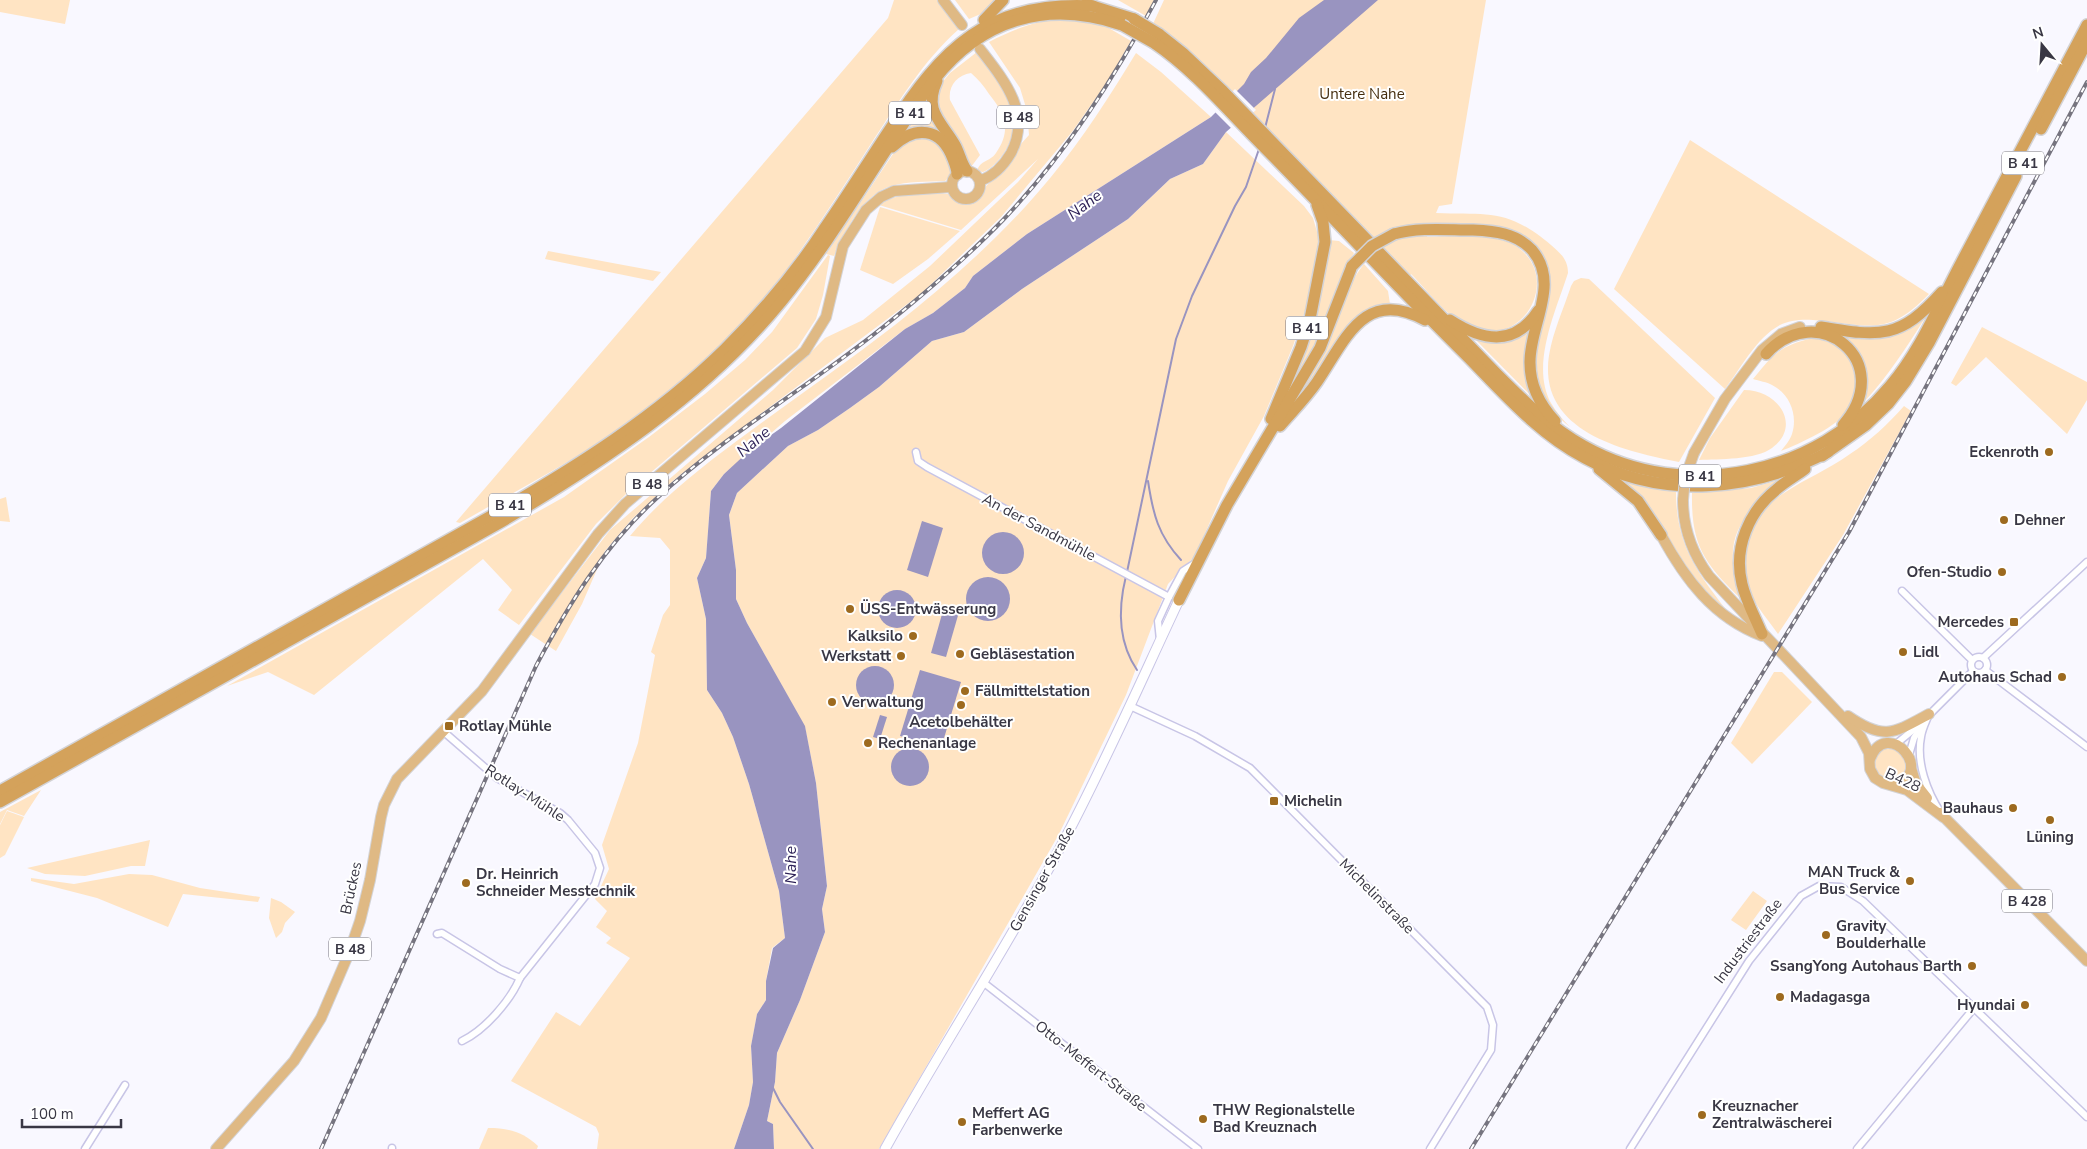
<svg xmlns="http://www.w3.org/2000/svg" width="2087" height="1149" font-family="'Nunito Sans',sans-serif">
<style>
.green{fill:#ffe4c3}
.water{fill:#9994c0}
.pier{fill:#f9f8ff}
.lines{fill:none;stroke-linecap:round;stroke-linejoin:round}
.stream{stroke:#9994c0;stroke-width:2}
.minor-casing{stroke:#c8c5e6;stroke-width:9}
.tertiary-casing{stroke:#c8c5e6;stroke-width:11}
.primary-casing{stroke:#d3d3d6;stroke-width:12}
.trunk-casing{stroke:#d3d3d6;stroke-width:14}
.minor{stroke:#fff;stroke-width:6}
.tertiary{stroke:#fff;stroke-width:9}
.primary{stroke:#dfb984;stroke-width:10}
.trunk{stroke:#d4a25b;stroke-width:11}
.rail-casing{stroke:#76747f;stroke-width:4}
.rail{stroke:#fff;stroke-width:2;stroke-dasharray:5.5;stroke-linecap:butt}
.primary-bridge-casing{stroke:#d3d3d6;stroke-width:12;stroke-linecap:butt}
.trunk-bridge-casing{stroke:#d3d3d6;stroke-width:14;stroke-linecap:butt}
.primary-bridge{stroke:#dfb984;stroke-width:10}
.trunk-bridge{stroke:#d4a25b;stroke-width:11}
.poi-dot{fill:#9d6a1f;stroke:#fff;stroke-width:2}
.labels{text-anchor:middle;stroke-width:4;stroke-linejoin:round;paint-order:stroke}
.shield{fill:#fff;stroke:#74737c;stroke-width:1}
.shield-label{font-size:14px;font-weight:bold;fill:#393744}
.park-label{font-size:15px;fill:#442d0e;stroke:#fff}
.poi-label{font-size:15px;font-weight:bold;fill:#393744;stroke:#fff;text-anchor:start}
.street-label{font-size:15px;fill:#393744;stroke:#fff}
.water-label{font-size:16px;font-style:italic;fill:#2b1f55;stroke:#fff}
</style>
<rect width="100%" height="100%" fill="#f9f8ff"/>
<g class="green">
<polygon points="0,0 70,0 65,24 0,12"/>
<path d="M894,0h43l22,29c-36,32 -59,71 -85,110 -28,44 -56,87 -86,129 -53,71 -123,131 -198,180 -42,27 -87,50 -130,75l-4,-1 432,-504z"/>
<polygon points="955,0 996,0 983,13 969,19"/>
<polygon points="1118,0 1154,0 1146,16"/>
<path d="M1164,0h322l-34,204 -13,2 -3,7c52,2 71,-5 115,32 9,8 17,14 17,28 -12,38 -38,92 -17,130 5,9 12,17 19,24 -13,-10 -27,-25 -34,-41 -2,-7 -3,-31 -2,-39 1,-7 5,-15 7,-22 11,-36 14,-55 -12,-85l-98,-15 -4,12c23,-1 69,-4 89,9 46,31 9,101 -43,83 -22,-7 -45,-38 -62,-55l-2,4 -257,-252z"/>
<path d="M1061,19l19,2 27,6 24,14 -23,40 -36,51 -71,85 -79,76 -211,158 -36,28 -43,40 -27,32 -23,53 -26,47 -26,-17 80,-104 163,-140 52,-52 38,-18 67,-54 88,-84 20,-23 -77,71 -82,-25 8,-5 15,-5 37,-2 9,1 14,9 12,-1 7,-6 4,-9 25,-23 10,-19 9,-10 -2,-24 -7,-23 -31,-46c23,-12 45,-21 72,-23z"/>
<path d="M977,52c21,28 49,60 30,96 -6,10 -14,20 -24,24l-6,-1c3,-11 13,-9 19,-18 16,-23 9,-39 -7,-59 -5,-8 -11,-15 -18,-21 -14,2 -23,13 -21,27l30,55 -9,12 -4,-3 -26,-43 -5,-24 4,-12 10,-12z"/>
<path d="M1136,53l25,19 50,45 -184,117 -54,42 -8,12 -32,25 -28,16 -120,92 -61,53 -13,17 -5,67 -9,20 9,41 1,71 15,23 11,24 16,47 30,107 6,47 -13,10 -6,33v19l-9,14 -6,32 2,36 -4,23 -15,44h-137l2,-15 -3,-7 -85,-46 45,-69 24,14 50,-68 -24,-15 5,-5 -15,-11 11,-16 -12,-12 14,-30 -7,-24 36,-102 17,-88 -4,-3 12,-37 7,-10v-55l-10,-12 -30,-2c34,-41 77,-73 119,-104 49,-36 98,-70 146,-107 56,-44 111,-93 156,-148 32,-39 59,-81 85,-124z"/>
<polygon points="928,97 944,134 905,132"/>
<polygon points="1226,132 1304,206 1313,218 1319,239 1305,311 1293,346 1264,416 1228,481 1195,556 1168,584 1126,695 1059,834 879,1149 774,1149 773,1124 767,1121 775,1082 777,1053 800,1000 825,932 822,909 827,886 816,783 805,727 747,623 736,599 736,570 729,515 737,493 788,446 818,430 850,408 879,387 932,341 964,332 1022,289 1128,219 1170,179 1203,164"/>
<path d="M913,137c30,1 29,9 39,35l-3,5 -4,4c-18,1 -37,0 -54,5 -29,9 -46,45 -57,70l-8,-2 71,-106z"/>
<path d="M1690,140l239,154c-43,45 -61,30 -116,26 -10,-1 -24,0 -33,5 -24,13 -39,43 -55,64l-111,-100z"/>
<polygon points="880,207 960,231 928,259 893,284 860,270"/>
<polygon points="1329,240 1339,241 1354,253 1343,271 1315,346 1279,405"/>
<polygon points="548,251 661,272 653,281 545,259"/>
<polygon points="828,255 830,256 823,295 816,319 797,348 628,492 596,524 519,625 498,610 512,590 483,559 314,695 268,672 227,686 564,497 649,437 705,394 745,360 772,332"/>
<path d="M1364,264l24,27 2,13 -8,2 -59,62 -41,50c17,-26 36,-51 48,-80 11,-25 16,-52 34,-74z"/>
<path d="M1581,278l8,1 126,119 -36,64c-51,-10 -133,-28 -131,-95 1,-27 15,-56 23,-81l3,-5z"/>
<path d="M1925,318c-19,30 -37,58 -61,84 7,-28 2,-43 -18,-65 32,4 53,1 79,-19z"/>
<polygon points="1535,320 1534,399 1472,336 1483,340"/>
<polygon points="1982,327 2087,382 2087,400 2067,434 1986,357 1956,386 1951,383"/>
<path d="M1813,338c25,5 39,14 42,41 1,9 -1,21 -6,30 -10,17 -50,35 -68,42 4,-5 9,-11 11,-17 6,-19 -2,-40 -20,-49 -5,-3 -13,-4 -19,-6 21,-26 27,-33 60,-41z"/>
<path d="M1744,390c35,0 58,36 28,58 -16,12 -53,11 -73,12l11,-22z"/>
<path d="M1904,406l7,5 -68,124 -65,99c-12,-17 -28,-35 -34,-55 -8,-32 13,-69 40,-86 21,-14 45,-24 66,-39 20,-13 38,-30 54,-48z"/>
<path d="M1616,477l40,12 20,2c0,56 22,82 55,125 -46,-39 -79,-91 -115,-139z"/>
<path d="M1786,478c-46,40 -65,56 -46,120 -36,-35 -49,-53 -48,-105l59,-5z"/>
<polygon points="6,497 10,522 0,521 0,499"/>
<polygon points="1774,672 1782,672 1812,702 1752,764 1731,743"/>
<circle cx="1890" cy="764" r="16"/>
<polygon points="41,790 24,816 7,810 0,824 0,812"/>
<polygon points="7,811 24,817 5,855 0,858 0,825"/>
<polygon points="150,840 145,866 131,866 85,876 45,874 27,868"/>
<polygon points="129,874 152,875 200,888 260,897 258,902 183,894 168,927 97,898 31,881 31,878 74,884"/>
<polygon points="1753,891 1767,901 1746,930 1731,920"/>
<polygon points="271,898 281,902 295,912 285,923 282,932 276,938 269,918"/>
<path d="M488,1128c21,0 35,4 50,18l-1,3h-58z"/>
</g>
<g class="water">
<polygon points="1324,0 1378,0 1226,132 1203,164 1170,179 1128,219 1022,289 964,332 932,341 879,387 850,408 818,430 788,446 737,493 729,515 736,570 736,599 747,623 805,726 816,783 827,886 822,909 825,932 800,1000 777,1053 775,1082 767,1121 773,1124 774,1149 734,1149 749,1105 753,1082 751,1046 757,1014 766,1000 766,981 773,948 785,938 779,891 749,784 733,737 722,713 707,690 706,619 697,578 706,558 711,491 724,474 750,450 781,428 905,329 933,313 965,288 973,276 1027,234 1211,117 1244,84 1251,72 1266,58 1299,18"/>
<polygon points="922,521 943,528 928,577 907,570"/>
<circle cx="1003" cy="553" r="21"/>
<circle cx="988" cy="599" r="22"/>
<circle cx="897" cy="609" r="19"/>
<polygon points="944,607 959,612 946,657 931,653"/>
<circle cx="875" cy="685" r="19"/>
<polygon points="920,670 961,682 941,748 900,736"/>
<polygon points="880,715 887,717 880,739 873,737"/>
<circle cx="910" cy="767" r="19"/>
</g>
<polygon class="pier" points="1235,89 1256,110 1233,130 1214,111"/>
<g class="lines">
<g class="stream">
<polyline points="1265,128 1275,89"/>
<path d="M1148,481c5,33 10,54 33,79"/>
<polyline points="1127,572 1176,339 1192,296 1235,206 1246,187 1259,149"/>
<path d="M1126,576c-8,32 -8,66 11,94"/>
<polyline points="772,1086 780,1102 813,1149"/>
</g>
<defs>
<g id="minor">
<polyline points="916,452 918,461 927,467 1169,597"/>
<polyline points="1902,591 1972,660"/>
<polyline points="1160,640 1158,621 1169,597 1183,571 1197,562"/>
<circle cx="1979" cy="665" r="8"/>
<polyline points="1983,658 2087,562"/>
<polyline points="1985,670 2087,747"/>
<polyline points="1130,706 1195,736 1250,768 1487,1007 1493,1025 1491,1050 1430,1149"/>
<path d="M1929,714c-3,8 -7,15 -8,23 -5,25 6,55 20,76"/>
<path d="M444,732l53,46 63,35 8,7 27,33 5,15 -5,16 -75,94c-10,23 -35,52 -58,63"/>
<polyline points="1896,744 1918,726 1973,671"/>
<polyline points="1909,755 1914,738 1921,727"/>
<polyline points="437,934 442,933 500,969 520,978"/>
<polyline points="984,983 1198,1149"/>
<polyline points="85,1149 125,1085"/>
<polyline points="392,1149 392,1148"/>
<polyline points="1630,1149 1749,961 1801,896 1819,886 1841,887 1863,901 2087,1117"/>
<polyline points="1857,1149 1974,1008"/>
</g>
<path id="tertiary" d="M885,1149c56,-101 120,-198 175,-301 43,-80 80,-165 119,-248"/>
<g id="primary">
<polyline points="943,0 962,25"/>
<circle cx="966" cy="185" r="14"/>
<path d="M980,181c13,-5 24,-16 31,-28 21,-40 -7,-73 -31,-104"/>
<polyline points="1694,453 1725,399 1762,350 1781,334 1800,327"/>
<path d="M1683,500c0,29 9,53 26,76l152,161 8,16 1,16 5,9 8,5 24,7 36,27"/>
<path d="M1661,535c24,44 52,82 101,101"/>
<path d="M1848,716c36,25 46,17 81,-2"/>
<path d="M1870,759c17,-44 68,15 23,26"/>
<polyline points="1911,768 1916,784 1927,798"/>
<polyline points="1940,813 2087,961"/>
<polyline points="216,1149 294,1061 321,1018 349,953 360,921 370,880 381,817 384,805 397,779 482,691 598,534 625,504 805,351 826,317 843,246 866,210 881,197 894,191 951,187"/>
</g>
<g id="trunk">
<polyline points="1086,4 1134,19"/>
<polyline points="984,20 1003,0"/>
<path d="M1159,34l24,19 40,38 274,283c27,27 54,54 87,72 102,57 232,29 306,-60 31,-36 49,-82 71,-123 42,-80 84,-159 126,-238"/>
<path d="M1154,43c41,28 74,68 109,103 69,70 136,143 206,212 36,37 70,76 116,100 77,42 167,34 243,-6"/>
<path d="M937,81c-14,30 5,41 18,64 5,9 6,18 12,26"/>
<polyline points="2041,129 2087,42"/>
<path d="M892,147c23,-22 49,-20 61,12 2,5 4,10 4,15"/>
<path d="M1394,234c26,-7 53,-4 79,-4 22,1 43,3 59,20 29,34 -3,76 -2,113 0,23 10,42 25,58"/>
<path d="M1450,320c31,20 64,28 88,-9"/>
<path d="M1821,327c60,10 79,12 121,-35"/>
<path d="M1766,354c51,-57 132,8 77,71"/>
<polyline points="1271,419 1301,347 1310,319 1325,242 1323,222 1317,205"/>
<path d="M1280,426c12,-14 26,-28 37,-44 29,-43 47,-95 108,-62"/>
<polyline points="1822,456 1866,425 1888,404 1906,381 1929,343 2016,176"/>
<polyline points="1599,469 1638,501 1661,535"/>
<polyline points="1179,600 1227,505 1320,348 1352,266"/>
<path d="M1762,634c-7,-17 -16,-33 -20,-50 -9,-36 7,-73 35,-95 9,-8 19,-13 28,-20"/>
<path d="M0,791l491,-275c83,-48 165,-99 234,-167 36,-36 71,-77 99,-120 23,-33 44,-67 66,-100 51,-80 98,-129 203,-123"/>
<path d="M0,802l496,-277c104,-61 208,-129 285,-223 57,-69 100,-150 153,-222 49,-62 114,-80 188,-55"/>
</g>
</defs>
<use href="#minor" class="minor-casing"/>
<use href="#tertiary" class="tertiary-casing"/>
<use href="#primary" class="primary-casing"/>
<use href="#trunk" class="trunk-casing"/>
<use href="#minor" class="minor"/>
<use href="#tertiary" class="tertiary"/>
<use href="#primary" class="primary"/>
<use href="#trunk" class="trunk"/>
<defs>
<g id="rail">
<path d="M321,1149l215,-483c32,-61 69,-121 121,-168 73,-67 160,-116 236,-179 38,-31 76,-64 110,-99 62,-65 111,-141 153,-220"/>
<polyline points="1471,1149 1849,532 2087,82"/>
</g>
</defs>
<use href="#rail" class="rail-casing"/>
<use href="#rail" class="rail"/>
<defs>
<polyline id="primary-bridge" points="1683,500 1685,478 1694,453"/>
<g id="trunk-bridge">
<polyline points="1134,19 1159,34"/>
<polyline points="1122,25 1154,43"/>
<polyline points="1352,266 1372,246 1394,234"/>
</g>
</defs>
<use href="#primary-bridge" class="primary-bridge-casing"/>
<use href="#trunk-bridge" class="trunk-bridge-casing"/>
<use href="#primary-bridge" class="primary-bridge"/>
<use href="#trunk-bridge" class="trunk-bridge"/>
</g>
<g class="poi-dot">
<circle cx="2049" cy="452" r="5"/>
<circle cx="2004" cy="520" r="5"/>
<circle cx="2002" cy="572" r="5"/>
<circle cx="850" cy="609" r="5"/>
<rect x="2009" y="617" width="10" height="10" rx="2.5"/>
<circle cx="913" cy="636" r="5"/>
<circle cx="1903" cy="652" r="5"/>
<circle cx="960" cy="654" r="5"/>
<circle cx="901" cy="656" r="5"/>
<circle cx="2062" cy="677" r="5"/>
<circle cx="965" cy="691" r="5"/>
<circle cx="832" cy="702" r="5"/>
<circle cx="961" cy="705" r="5"/>
<rect x="444" y="721" width="10" height="10" rx="2.5"/>
<circle cx="868" cy="743" r="5"/>
<rect x="1269" y="796" width="10" height="10" rx="2.5"/>
<circle cx="2013" cy="808" r="5"/>
<circle cx="2050" cy="820" r="5"/>
<circle cx="1910" cy="881" r="5"/>
<circle cx="466" cy="883" r="5"/>
<circle cx="1826" cy="935" r="5"/>
<circle cx="1972" cy="966" r="5"/>
<circle cx="1780" cy="997" r="5"/>
<circle cx="2025" cy="1005" r="5"/>
<circle cx="1702" cy="1115" r="5"/>
<circle cx="1203" cy="1119" r="5"/>
<circle cx="962" cy="1122" r="5"/>
</g>
<g class="labels">
<g class="shield">
<rect x="889" y="101.5" width="42" height="23" rx="4"/>
<rect x="997" y="105.5" width="42" height="23" rx="4"/>
<rect x="2002" y="151.5" width="42" height="23" rx="4"/>
<rect x="1286" y="316.5" width="42" height="23" rx="4"/>
<rect x="1679" y="464.5" width="42" height="23" rx="4"/>
<rect x="626" y="472.5" width="42" height="23" rx="4"/>
<rect x="489" y="493.5" width="42" height="23" rx="4"/>
<rect x="2002" y="889.5" width="50" height="23" rx="4"/>
<rect x="329" y="937.5" width="42" height="23" rx="4"/>
</g>
<g class="shield-label">
<text x="910" y="118">B 41</text>
<text x="1018" y="122">B 48</text>
<text x="2023" y="168">B 41</text>
<text x="1307" y="333">B 41</text>
<text x="1700" y="481">B 41</text>
<text x="647" y="489">B 48</text>
<text x="510" y="510">B 41</text>
<text x="2027" y="906">B 428</text>
<text x="350" y="954">B 48</text>
</g>
<g class="park-label">
<text x="1362" y="99">Untere Nahe</text>
</g>
<g class="poi-label">
<text x="2039" y="457" text-anchor="end">Eckenroth</text>
<text x="2014" y="525">Dehner</text>
<text x="1992" y="577" text-anchor="end">Ofen-Studio</text>
<text x="860" y="614">ÜSS-Entwässerung</text>
<text x="2004" y="627" text-anchor="end">Mercedes</text>
<text x="903" y="641" text-anchor="end">Kalksilo</text>
<text x="1913" y="657">Lidl</text>
<text x="970" y="659">Gebläsestation</text>
<text x="891" y="661" text-anchor="end">Werkstatt</text>
<text x="2052" y="682" text-anchor="end">Autohaus Schad</text>
<text x="975" y="696">Fällmittelstation</text>
<text x="842" y="707">Verwaltung</text>
<text x="961" y="727" text-anchor="middle">Acetolbehälter</text>
<text x="459" y="731">Rotlay Mühle</text>
<text x="878" y="748">Rechenanlage</text>
<text x="1284" y="806">Michelin</text>
<text x="2003" y="813" text-anchor="end">Bauhaus</text>
<text x="2050" y="842" text-anchor="middle">Lüning</text>
<text x="1900" y="877" text-anchor="end">MAN Truck &amp;<tspan x="1900" dy="17">Bus Service</tspan></text>
<text x="476" y="879">Dr. Heinrich<tspan x="476" dy="17">Schneider Messtechnik</tspan></text>
<text x="1836" y="931">Gravity<tspan x="1836" dy="17">Boulderhalle</tspan></text>
<text x="1962" y="971" text-anchor="end">SsangYong Autohaus Barth</text>
<text x="1790" y="1002">Madagasga</text>
<text x="2015" y="1010" text-anchor="end">Hyundai</text>
<text x="1712" y="1111">Kreuznacher<tspan x="1712" dy="17">Zentralwäscherei</tspan></text>
<text x="1213" y="1115">THW Regionalstelle<tspan x="1213" dy="17">Bad Kreuznach</tspan></text>
<text x="972" y="1118">Meffert AG<tspan x="972" dy="17">Farbenwerke</tspan></text>
</g>
<g class="street-label">
<text transform="translate(1039 527) rotate(28)" y="5">An der Sandmühle</text>
<text transform="translate(1903 780) rotate(25)" y="5">B428</text>
<text transform="translate(525 793) rotate(33)" y="5">Rotlay-Mühle</text>
<text transform="translate(1042 879) rotate(-61)" y="5">Gensinger Straße</text>
<text transform="translate(351 888) rotate(-78)" y="5">Brückes</text>
<text transform="translate(1377 896) rotate(45)" y="5">Michelinstraße</text>
<text transform="translate(1748 941) rotate(-53)" y="5">Industriestraße</text>
<text transform="translate(1091 1066) rotate(38)" y="5">Otto-Meffert-Straße</text>
</g>
<g class="water-label">
<text transform="translate(1084 204) rotate(-37)" y="6">Nahe</text>
<text transform="translate(753 441) rotate(-40)" y="6">Nahe</text>
<text transform="translate(790 865) rotate(-90)" y="6">Nahe</text>
</g>
</g>
<g transform="translate(2042 45) rotate(342)" stroke="#ffffff" stroke-width="4" paint-order="stroke">
<path d="M0-4L9 19L0 12L-9 19Z" fill="#393744"/>
<text y="-8" font-size="14" font-weight="bold" text-anchor="middle" fill="#393744">N</text>
</g>
<path d="M22 1119v8h99v-8" fill="none" stroke="#393744" stroke-width="2.5"/>
<text x="30" y="1119" font-size="15" fill="#393744" stroke="#ffffff" stroke-width="4" paint-order="stroke">100 m</text>
</svg>
